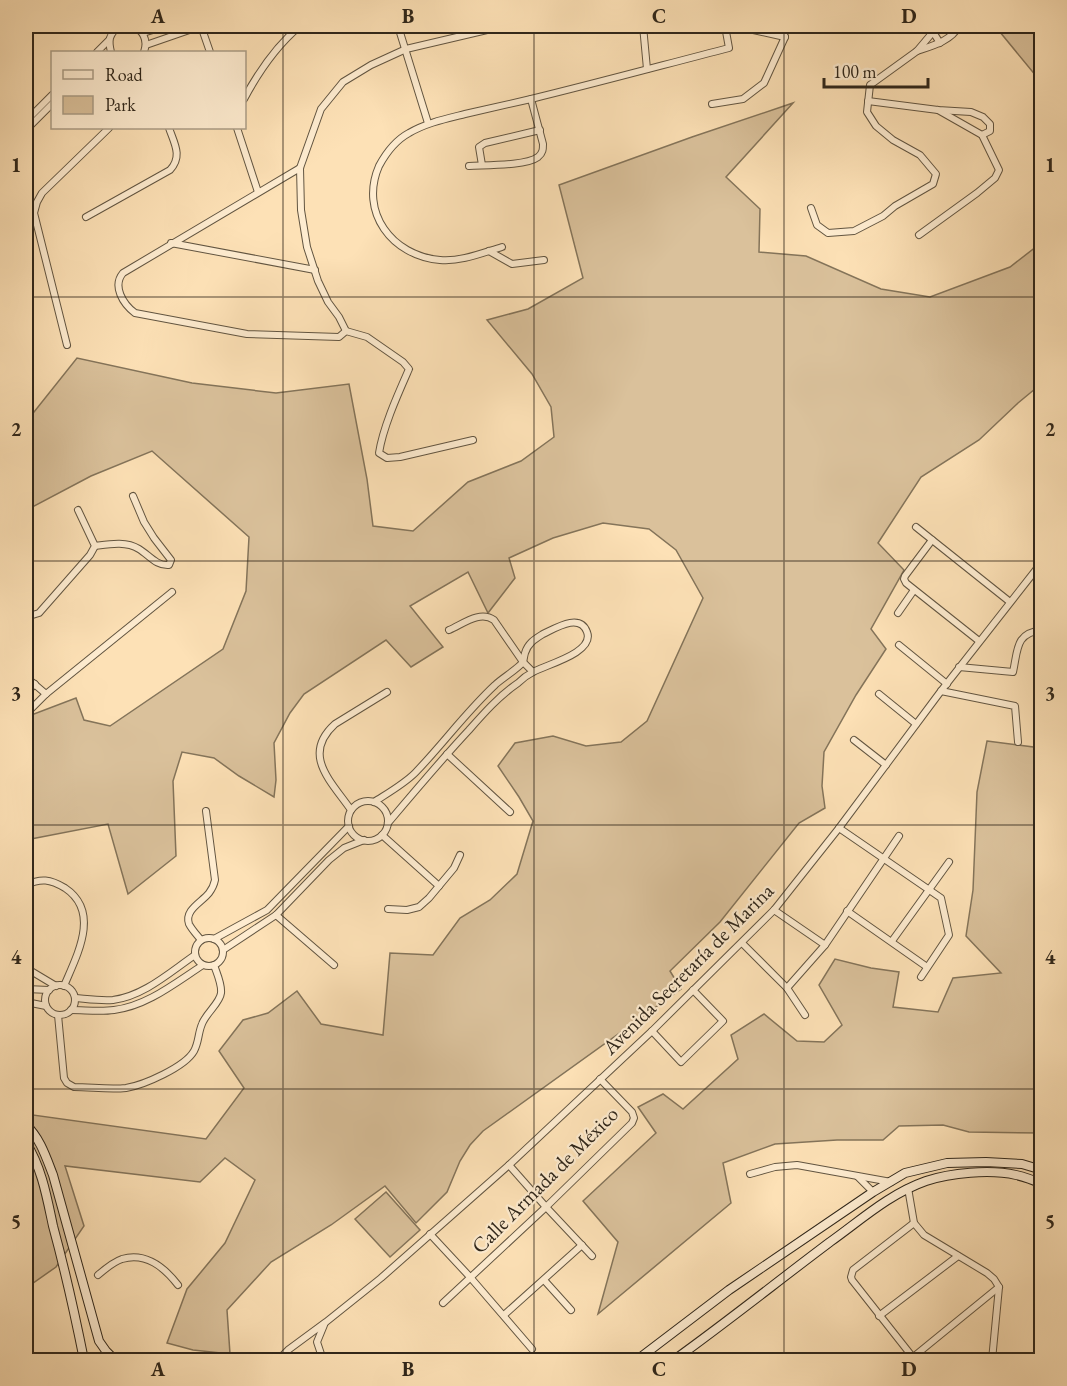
<svg xmlns="http://www.w3.org/2000/svg" width="1067" height="1386" font-family="'EB Garamond',serif">
<style>
.green{fill:#dac19b;stroke:#84745a;stroke-width:1.5}
.lines{fill:none;stroke-linecap:round;stroke-linejoin:round}
.minor-casing{stroke:#625541;stroke-width:8}
.secondary-casing{stroke:#2f261a;stroke-width:10}
.minor{stroke:#feecd0;stroke-width:6}
.secondary{stroke:#feecd0;stroke-width:8}
.grid{fill:none;stroke:#2f261a;stroke-width:1.5;stroke-opacity:0.55}
.labels{text-anchor:middle;stroke-width:4.5;stroke-linejoin:round;paint-order:stroke}
.street-label{font-size:21px;fill:#2f261a;stroke:#feecd0}
.neatline{fill:none;stroke:#2f261a;stroke-width:2}
.grid-label{font-size:20px;text-anchor:middle;font-weight:bold;fill:#2f261a}
</style>
<rect width="100%" height="100%" fill="#fde1b6"/>
<filter id="stains"><feTurbulence type="fractalNoise" baseFrequency=".00333" numOctaves="4"/><feColorMatrix values="0 0 0 0 .2 0 0 0 0 .09 0 0 0 0 .02 0 0 0 .5 -.17"/></filter>
<radialGradient id="worn" r=".72"><stop offset=".6" stop-color="#630" stop-opacity="0"/><stop offset="1" stop-color="#630" stop-opacity=".3"/></radialGradient>
<g class="green">
<polygon points="995,26 1041,26 1041,82"/>
<polygon points="793,103 726,177 760,209 759,252 806,256 881,289 930,297 1010,267 1041,243 1041,384 1018,403 979,440 921,477 878,543 904,570 871,629 886,649 856,695 824,752 822,786 825,808 799,823 720,922 670,971 681,989 483,1131 470,1145 460,1161 447,1192 416,1223 385,1186 331,1225 271,1262 227,1310 230,1354 193,1350 167,1343 187,1289 225,1243 255,1180 225,1158 200,1182 65,1166 84,1226 56,1267 26,1288 26,1114 206,1139 244,1088 219,1051 243,1020 268,1013 297,991 321,1024 383,1035 390,953 433,955 460,918 490,900 517,874 533,821 519,797 498,766 515,743 553,736 586,746 621,742 647,721 703,598 676,550 649,529 603,523 553,538 509,558 515,578 488,613 468,572 410,606 443,647 411,667 386,640 304,694 290,713 274,743 276,780 274,797 239,776 214,758 182,752 173,781 176,856 128,894 108,824 31,839 26,842 26,717 76,698 84,720 110,726 223,649 246,591 249,537 152,451 91,476 34,506 26,513 26,422 77,358 192,383 276,393 349,384 367,479 373,526 413,531 468,482 521,461 554,437 551,407 532,374 487,320 528,309 583,278 559,185 692,137"/>
<polygon points="987,741 1041,748 1041,1133 969,1132 943,1125 899,1126 883,1140 837,1140 775,1144 723,1163 731,1203 598,1314 618,1242 583,1201 656,1133 638,1107 663,1094 683,1109 738,1059 731,1035 764,1014 797,1041 824,1042 842,1025 819,985 835,959 871,968 899,972 893,1007 938,1012 953,978 1001,973 966,936 973,890 977,792"/>
<polygon points="386,1192 420,1230 390,1257 355,1219"/>
</g>
<g class="lines">
<defs>
<g id="minor">
<polyline points="201,26 210,52"/>
<polyline points="398,26 428,123"/>
<polyline points="643,26 647,69"/>
<polyline points="735,26 785,37"/>
<polyline points="939,26 933,32 940,43"/>
<polyline points="143,33 166,26"/>
<polyline points="146,45 201,26"/>
<path d="M917,51c15,-5 34,-10 42,-25"/>
<polyline points="97,52 109,40"/>
<path d="M111,52c-1,-4 -2,-10 -1,-14 8,-23 43,-12 34,14"/>
<path d="M244,99c15,-28 32,-53 56,-73"/>
<polyline points="868,101 938,110 971,112 983,117 990,124 990,131 982,135"/>
<polyline points="712,104 743,99 764,83 785,37 780,26"/>
<polyline points="26,121 52,95"/>
<polyline points="237,128 258,192"/>
<polyline points="26,130 52,104"/>
<polyline points="482,165 479,147 485,143 540,130"/>
<path d="M469,166c17,-1 57,0 69,-9 5,-4 5,-8 5,-13l-12,-45"/>
<path d="M300,168l-177,105c-11,13 0,31 12,40l112,21 92,3 7,-6"/>
<polyline points="811,208 817,225 828,233 854,231 883,216 895,206 933,184 936,174 920,155 893,140 876,126 867,112 870,85 917,51 933,32"/>
<path d="M86,217l84,-47c13,-14 4,-27 -1,-42"/>
<polyline points="919,235 977,193 995,178 999,170 982,135 938,110"/>
<polyline points="171,243 315,270"/>
<path d="M502,247c-20,6 -42,15 -62,13 -48,-4 -81,-48 -61,-94 7,-13 17,-26 30,-33 17,-10 36,-14 56,-19 22,-5 44,-10 66,-15 66,-16 132,-34 198,-51l-4,-22"/>
<polyline points="489,251 512,264 544,260"/>
<polyline points="346,331 339,317 328,302 318,281 307,247 301,210 300,168 321,109 343,82 371,65 406,49 504,26"/>
<path d="M346,331l21,6 36,25 6,7c-11,25 -26,58 -30,84l8,5 13,-1 73,-17"/>
<polyline points="67,345 34,213 37,202 42,193 109,128"/>
<polyline points="916,527 1010,602"/>
<polyline points="932,540 905,576 904,579 906,583 979,641"/>
<path d="M95,546c15,-2 31,-5 44,3 10,6 17,17 30,16l2,-5 -17,-22 -10,-16 -11,-26"/>
<polyline points="898,613 914,590"/>
<polyline points="26,617 39,613 90,555 95,546 78,510"/>
<path d="M449,630c14,-6 31,-20 45,-10l29,42 10,10"/>
<polyline points="899,645 947,684"/>
<path d="M959,667l54,5c5,-22 2,-39 29,-42"/>
<polyline points="26,677 46,694"/>
<polyline points="941,691 1015,706 1018,742"/>
<polyline points="26,693 35,684"/>
<polyline points="879,694 916,724"/>
<polyline points="26,714 46,694 172,592"/>
<polyline points="854,740 886,765"/>
<polyline points="447,754 510,812"/>
<circle cx="368" cy="821" r="20"/>
<path d="M374,802c14,-9 30,-18 41,-29 28,-29 51,-61 80,-88 6,-6 24,-17 28,-23 1,-3 1,-6 2,-9 3,-10 10,-14 18,-19 11,-5 37,-22 44,-2 8,21 -42,33 -54,40 -6,3 -11,7 -15,11 -19,13 -34,30 -49,47 -28,30 -54,61 -81,93"/>
<path d="M351,810c-20,-29 -50,-55 -16,-86l52,-32"/>
<polyline points="839,828 941,898 949,935 921,977"/>
<polyline points="382,835 439,886"/>
<path d="M26,885c15,-7 24,-6 39,3 36,24 12,67 -1,98"/>
<polyline points="388,909 407,910 419,907 429,898 454,868 460,855"/>
<polyline points="774,910 825,945"/>
<polyline points="847,911 927,967"/>
<polyline points="276,915 334,965"/>
<circle cx="209" cy="952" r="14"/>
<polyline points="214,939 267,910 349,826"/>
<path d="M201,940c-3,-4 -9,-10 -12,-16 -5,-14 13,-22 20,-31 3,-4 5,-8 6,-13l-9,-69"/>
<polyline points="892,941 949,862"/>
<polyline points="742,943 787,988 805,1015"/>
<polyline points="223,950 276,915 329,860 344,848 364,840"/>
<polyline points="26,968 56,986"/>
<circle cx="60" cy="1000" r="15"/>
<polyline points="787,988 825,945 899,836"/>
<polyline points="26,989 49,990"/>
<path d="M75,998c12,1 25,3 38,2 31,-4 57,-28 82,-45"/>
<polyline points="26,1002 46,1006"/>
<path d="M71,1010c14,0 29,2 43,0 33,-4 61,-27 89,-45"/>
<path d="M58,1015l6,63 3,5 7,4c17,0 35,3 52,1 18,-3 59,-21 68,-37 5,-9 4,-18 8,-27 4,-11 18,-21 19,-31 1,-9 -4,-19 -7,-28"/>
<polyline points="652,1031 681,1062 723,1021 693,990"/>
<polyline points="509,1165 546,1207 592,1256"/>
<polyline points="750,1174 775,1167 797,1165 891,1182"/>
<polyline points="858,1177 873,1192"/>
<polyline points="908,1188 914,1223 924,1235 987,1273 994,1279 999,1287 992,1360"/>
<polyline points="914,1223 853,1270 851,1277 852,1280 915,1360"/>
<polyline points="430,1234 470,1277 532,1349"/>
<path d="M98,1275c7,-6 15,-13 24,-16 24,-7 42,8 56,26"/>
<polyline points="544,1280 571,1310"/>
<polyline points="443,1303 546,1207 632,1123 634,1118 632,1112 600,1079"/>
<polyline points="504,1315 582,1245"/>
<polyline points="879,1316 958,1256"/>
<polyline points="912,1358 999,1287"/>
<polyline points="281,1360 282,1356 288,1350 326,1322 381,1278 509,1165 652,1031 774,910 839,828 941,691 1042,562"/>
<polyline points="323,1360 317,1342 324,1325"/>
</g>
<g id="secondary">
<path d="M26,1125c14,13 20,32 27,50l46,166 7,10 9,9"/>
<path d="M26,1143c16,25 21,55 27,83 12,44 22,89 31,134"/>
<polyline points="637,1360 729,1290 873,1192 905,1173 947,1163 986,1162 1022,1164 1042,1170"/>
<path d="M674,1360c53,-38 104,-79 156,-118 31,-22 59,-48 96,-61 24,-8 64,-12 90,-6 9,2 17,5 26,9"/>
</g>
</defs>
<use href="#minor" class="minor-casing"/>
<use href="#secondary" class="secondary-casing"/>
<use href="#minor" class="minor"/>
<use href="#secondary" class="secondary"/>
</g>
<path class="grid" d="M283,26v1334M534,26v1334M784,26v1334M26,297h1016M26,561h1016M26,825h1016M26,1089h1016"/>
<g class="labels">
<g class="street-label">
<text transform="translate(688 969) rotate(-45)" y="7">Avenida Secretaría de Marina</text>
<text transform="translate(545 1180) rotate(-45)" y="7">Calle Armada de México</text>
</g>
</g>
<rect width="1067" height="1386" fill="none" stroke="#fde1b6" stroke-width="66"/>
<rect x="51" y="51" width="195" height="78" fill="#feecd0" stroke="#ab9d87" stroke-width="1.5"/>
<rect x="63" y="70" width="30" height="9" fill="#feecd0" stroke="#ab9d87" stroke-width="1.5"/>
<text x="105" y="81" font-size="18" fill="#2f261a">Road</text>
<rect x="63" y="96" width="30" height="18" fill="#dac19b" stroke="#ab9d87" stroke-width="1.5"/>
<text x="105" y="111" font-size="18" fill="#2f261a">Park</text>
<path d="M824 78v9h104v-9" fill="none" stroke="#2f261a" stroke-width="3"/>
<text x="833" y="78" font-size="18" fill="#2f261a" stroke="#feecd0" stroke-width="4.5" paint-order="stroke">100 m</text>
<rect x="33" y="33" width="1001" height="1320" class="neatline"/>
<g class="grid-label">
<text x="158" y="23">A</text>
<text x="408" y="23">B</text>
<text x="659" y="23">C</text>
<text x="909" y="23">D</text>
<text x="16" y="172">1</text>
<text x="1050" y="172">1</text>
<text x="16" y="436">2</text>
<text x="1050" y="436">2</text>
<text x="16" y="700">3</text>
<text x="1050" y="700">3</text>
<text x="16" y="964">4</text>
<text x="1050" y="964">4</text>
<text x="16" y="1228">5</text>
<text x="1050" y="1228">5</text>
<text x="158" y="1376">A</text>
<text x="408" y="1376">B</text>
<text x="659" y="1376">C</text>
<text x="909" y="1376">D</text>
</g>
<rect width="100%" height="100%" filter="url(#stains)"/>
<rect width="100%" height="100%" fill="url(#worn)"/>
</svg>
